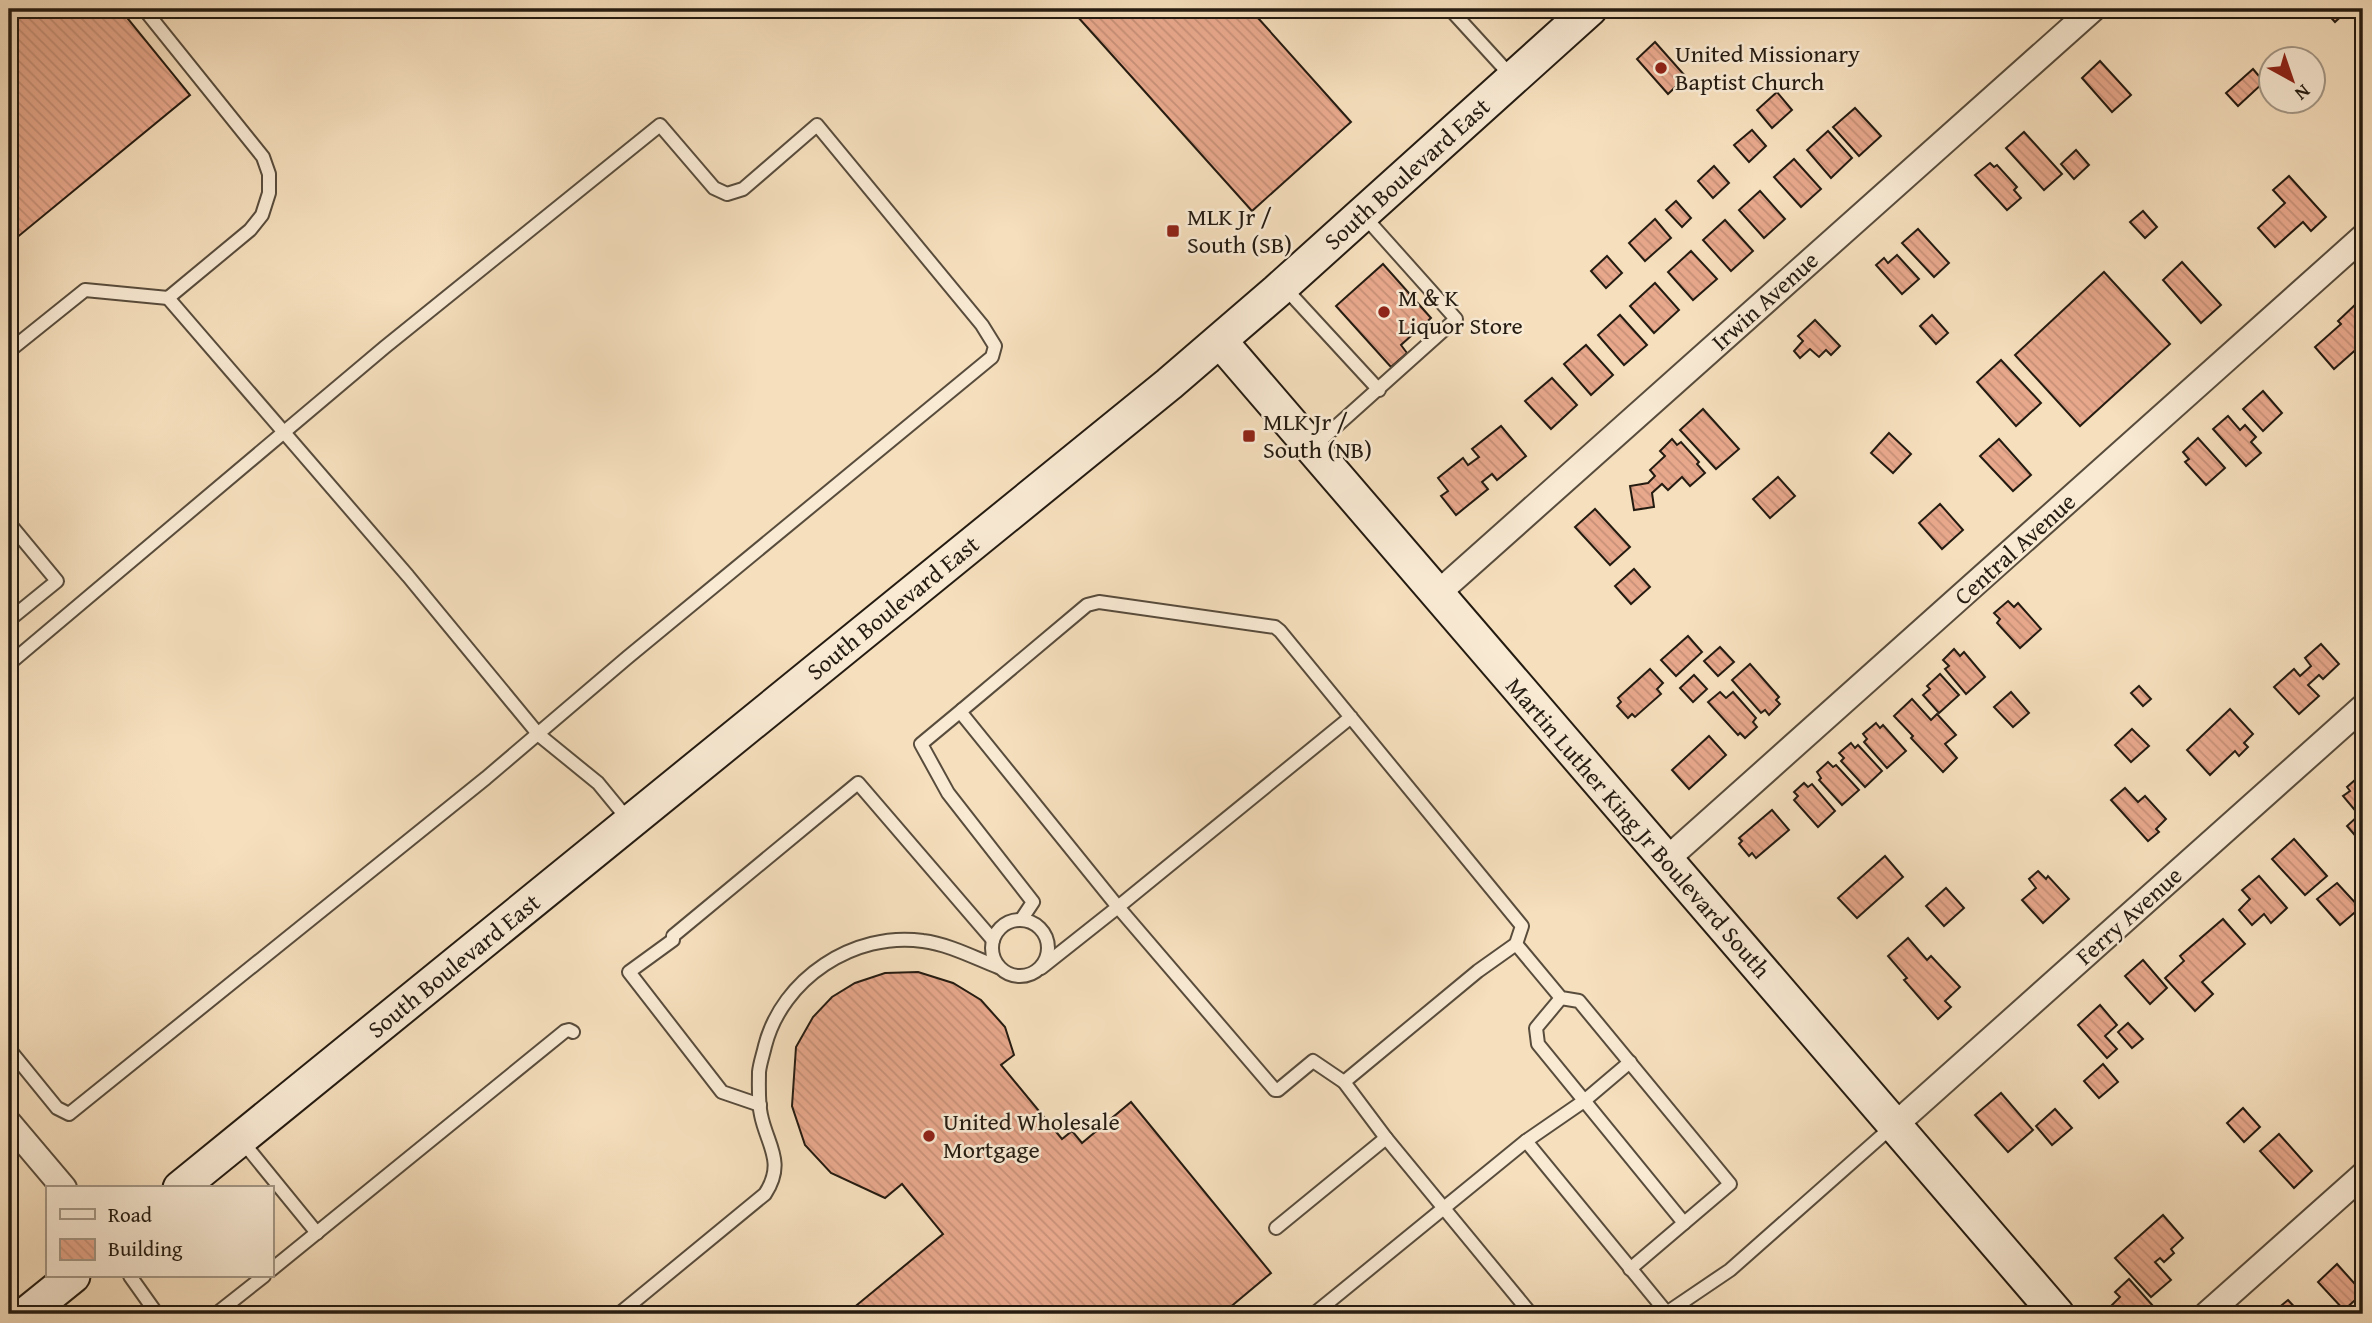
<svg xmlns="http://www.w3.org/2000/svg" width="2372" height="1323" font-family="'Gentium Book Plus',serif">
<style>
.building{fill:url(#building-back-hatch);stroke:#241b11;stroke-width:2}
.lines{fill:none;stroke-linecap:round;stroke-linejoin:round}
.lane-casing{stroke:#584c3c;stroke-width:16}
.street-casing{stroke:#584c3c;stroke-width:28}
.secondary-casing{stroke:#241b11;stroke-width:37}
.lane{stroke:#f9ead4;stroke-width:12}
.street{stroke:#f9ead4;stroke-width:24}
.secondary{stroke:#f9ead4;stroke-width:33}
.poi-dot{fill:#8f2418;stroke:#f9ead4;stroke-width:2.5}
.labels{text-anchor:middle;stroke-width:5;stroke-linejoin:round;paint-order:stroke}
.poi-label{font-size:24px;fill:#241b11;stroke:#f9ead4;text-anchor:start}
.street-label{font-size:24px;fill:#241b11;stroke:#f9ead4}
</style>
<defs>
<pattern id="building-back-hatch" width="6" height="6" patternUnits="userSpaceOnUse" patternTransform="scale(1.75)"><rect width="6" height="6" fill="#e8a88c"/><path d="M-1 5l2 2M0 0l6 6M5-1l2 2" fill="none" stroke="#c79078"/></pattern>
</defs>
<rect width="100%" height="100%" fill="#f6dfbd"/>
<filter id="stains"><feTurbulence type="fractalNoise" baseFrequency=".00286" numOctaves="4"/><feColorMatrix values="0 0 0 0 .2 0 0 0 0 .09 0 0 0 0 .02 0 0 0 .5 -.17"/></filter>
<radialGradient id="worn" r=".72"><stop offset=".6" stop-color="#630" stop-opacity="0"/><stop offset="1" stop-color="#630" stop-opacity=".3"/></radialGradient>
<g class="building">
<polygon points="9,9 120,9 190,95 9,244"/>
<polygon points="1085,9 1250,9 1351,122 1252,211 1077,16"/>
<polygon points="2323,9 2349,9 2335,22"/>
<polygon points="1655,42 1686,77 1668,94 1637,59"/>
<polygon points="2100,61 2131,95 2112,112 2082,78"/>
<polygon points="2253,69 2264,82 2238,106 2226,93"/>
<polygon points="1777,92 1792,110 1772,128 1757,110"/>
<polygon points="1855,108 1881,136 1859,156 1833,127"/>
<polygon points="1752,130 1766,146 1749,162 1734,145"/>
<polygon points="1828,131 1852,158 1831,178 1807,150"/>
<polygon points="2024,132 2062,174 2044,190 2006,148"/>
<polygon points="2076,150 2089,165 2074,179 2061,164"/>
<polygon points="1794,159 1821,189 1801,207 1774,177"/>
<polygon points="1990,163 1994,167 1997,165 2017,187 2014,190 2021,198 2007,210 1975,175"/>
<polygon points="1714,166 1729,183 1713,198 1698,181"/>
<polygon points="2289,176 2326,217 2311,231 2303,222 2275,247 2258,228 2285,203 2273,190"/>
<polygon points="1760,191 1785,219 1764,238 1739,210"/>
<polygon points="1676,201 1691,218 1682,227 1666,210"/>
<polygon points="2143,211 2157,227 2145,238 2130,222"/>
<polygon points="1655,219 1671,238 1645,261 1629,243"/>
<polygon points="1725,220 1753,251 1731,271 1703,240"/>
<polygon points="1918,229 1949,263 1934,277 1902,243"/>
<polygon points="1691,251 1717,279 1693,300 1668,272"/>
<polygon points="1897,255 1919,279 1902,294 1876,265 1884,258 1888,263"/>
<polygon points="1607,256 1622,273 1606,288 1591,271"/>
<polygon points="2182,262 2221,305 2201,323 2163,280"/>
<polygon points="1383,264 1431,318 1401,345 1407,353 1391,367 1336,306"/>
<polygon points="2104,272 2170,344 2080,426 2015,355"/>
<polygon points="1655,283 1679,310 1654,333 1630,306"/>
<polygon points="2357,303 2363,310 2363,346 2360,346 2334,369 2315,347 2341,324 2338,321"/>
<polygon points="1620,315 1647,345 1624,365 1598,335"/>
<polygon points="1932,315 1948,333 1936,344 1920,326"/>
<polygon points="1815,320 1840,346 1831,355 1826,350 1819,357 1810,349 1800,358 1794,351 1803,341 1798,336"/>
<polygon points="1586,345 1613,375 1591,395 1564,364"/>
<polygon points="2001,360 2041,403 2016,426 1977,382"/>
<polygon points="1552,378 1577,405 1551,429 1525,401"/>
<polygon points="2263,391 2282,413 2263,431 2243,409"/>
<polygon points="1703,409 1739,449 1716,469 1680,430"/>
<polygon points="2228,416 2240,430 2245,425 2256,437 2251,442 2261,453 2246,466 2213,429"/>
<polygon points="1501,426 1526,456 1497,480 1492,474 1482,482 1488,489 1456,515 1441,496 1448,491 1438,478 1463,458 1468,465 1479,457 1472,449"/>
<polygon points="1889,433 1911,454 1893,473 1871,453"/>
<polygon points="2198,438 2225,468 2206,485 2185,462 2189,459 2183,452"/>
<polygon points="1672,439 1677,445 1681,442 1699,462 1697,464 1705,473 1690,486 1682,477 1668,490 1662,484 1652,493 1654,507 1634,510 1630,486 1648,483 1655,476 1650,470 1665,456 1660,451"/>
<polygon points="1999,439 2031,475 2013,491 1980,456"/>
<polygon points="1778,477 1795,496 1770,518 1753,499"/>
<polygon points="1940,504 1963,530 1942,549 1919,523"/>
<polygon points="1595,509 1630,547 1610,565 1575,527"/>
<polygon points="1634,569 1650,587 1631,604 1615,586"/>
<polygon points="2008,601 2014,607 2018,603 2041,629 2020,648 1997,623 2000,619 1994,613"/>
<polygon points="1688,636 1702,652 1676,676 1661,660"/>
<polygon points="2321,644 2339,664 2323,679 2319,675 2308,685 2319,696 2299,714 2274,687 2294,669 2300,676 2311,666 2305,658"/>
<polygon points="1720,647 1734,662 1718,676 1704,661"/>
<polygon points="1954,649 1960,656 1964,652 1985,677 1966,694 1945,669 1949,666 1943,660"/>
<polygon points="1750,664 1779,697 1776,700 1780,704 1769,715 1765,710 1761,713 1732,680"/>
<polygon points="1650,669 1663,683 1657,689 1661,694 1635,717 1632,714 1628,718 1617,706 1621,702 1618,698"/>
<polygon points="1940,674 1959,695 1939,713 1923,695 1930,689 1927,686"/>
<polygon points="1694,675 1707,689 1693,702 1680,688"/>
<polygon points="2139,686 2151,699 2143,706 2131,693"/>
<polygon points="1720,692 1726,698 1733,692 1756,718 1753,722 1757,727 1745,738 1740,733 1738,735 1708,702"/>
<polygon points="2011,692 2029,713 2013,727 1994,707"/>
<polygon points="1912,699 1931,720 1937,714 1956,735 1945,744 1957,758 1943,772 1911,738 1913,736 1894,716"/>
<polygon points="2230,709 2253,734 2244,743 2248,747 2239,756 2235,751 2210,775 2187,750"/>
<polygon points="1876,723 1880,728 1883,725 1906,751 1887,768 1864,742 1867,739 1863,734"/>
<polygon points="2132,729 2149,746 2131,762 2115,745"/>
<polygon points="1709,736 1726,755 1689,789 1672,770"/>
<polygon points="1851,743 1855,748 1858,745 1882,771 1865,787 1841,761 1844,758 1839,753"/>
<polygon points="1828,762 1833,767 1836,765 1859,790 1842,805 1819,780 1821,778 1817,772"/>
<polygon points="2363,773 2363,836 2359,840 2347,826 2359,815 2343,796 2350,791 2347,787"/>
<polygon points="1804,783 1808,787 1812,784 1835,811 1818,827 1794,800 1798,796 1794,792"/>
<polygon points="2125,788 2138,802 2145,796 2166,819 2156,829 2159,832 2148,841 2111,800"/>
<polygon points="1772,810 1789,830 1756,858 1752,853 1749,856 1739,844 1742,841 1739,838"/>
<polygon points="2294,839 2327,876 2305,895 2272,859"/>
<polygon points="1885,856 1903,877 1857,918 1838,898"/>
<polygon points="2038,871 2046,879 2048,876 2069,899 2043,923 2022,900 2036,888 2029,879"/>
<polygon points="2259,876 2287,908 2271,923 2264,914 2252,925 2239,910 2250,899 2242,890"/>
<polygon points="2337,883 2360,908 2340,925 2317,899"/>
<polygon points="1946,888 1964,908 1944,926 1926,906"/>
<polygon points="2223,919 2245,944 2202,982 2213,994 2195,1011 2165,978 2184,961 2180,956"/>
<polygon points="1908,938 1927,960 1931,956 1960,987 1945,1001 1951,1007 1938,1019 1904,980 1907,978 1888,956"/>
<polygon points="2143,960 2167,988 2150,1004 2125,976"/>
<polygon points="918,972 953,983 981,1000 1005,1027 1014,1055 1001,1065 1062,1139 1072,1131 1082,1143 1131,1102 1271,1273 1222,1314 846,1314 943,1234 902,1184 885,1198 831,1173 805,1145 792,1106 796,1047 813,1017 832,997 855,983 885,973"/>
<polygon points="2100,1005 2117,1025 2105,1036 2117,1049 2107,1058 2078,1025"/>
<polygon points="2128,1023 2143,1039 2132,1048 2118,1032"/>
<polygon points="2103,1064 2118,1082 2099,1098 2084,1081"/>
<polygon points="2001,1093 2033,1130 2008,1152 1975,1115"/>
<polygon points="2243,1108 2260,1127 2244,1142 2227,1123"/>
<polygon points="2055,1109 2072,1128 2052,1145 2036,1126"/>
<polygon points="2279,1134 2312,1171 2294,1188 2260,1151"/>
<polygon points="2163,1215 2183,1238 2171,1249 2174,1253 2164,1262 2160,1258 2155,1262 2171,1280 2151,1297 2115,1258"/>
<polygon points="2337,1264 2363,1293 2344,1310 2318,1282"/>
<polygon points="2129,1279 2153,1306 2146,1312 2148,1314 2121,1314 2112,1305 2120,1297 2115,1292"/>
<polygon points="2288,1300 2301,1314 2271,1314"/>
</g>
<g class="lines">
<defs>
<g id="lane">
<polyline points="1450,9 1513,78"/>
<polyline points="1284,287 1379,390"/>
<polyline points="168,298 408,576 539,735 598,783 630,822"/>
<polyline points="9,351 85,290 168,298 250,230 262,215 269,193 269,174 263,157 144,9"/>
<polyline points="1312,448 1456,319 1364,216"/>
<polyline points="9,523 57,581 9,620"/>
<polyline points="9,664 385,347 660,125 714,188 727,194 743,189 817,125 982,325 995,346 992,357 628,657 486,778 69,1114 57,1108 9,1049"/>
<polyline points="962,710 921,744 948,793 1033,902 1021,920"/>
<circle cx="1020" cy="948" r="28"/>
<polyline points="1516,944 1561,998 1579,1001 1730,1184 1630,1269"/>
<polyline points="1041,968 1118,907 962,714 962,710 1087,605 1099,602 1275,627 1280,631 1522,926 1516,944 1478,971 1344,1082 1313,1061 1278,1090 1275,1090 1118,907 1351,717"/>
<polyline points="1561,998 1536,1028 1538,1044 1684,1223"/>
<polyline points="1344,1082 1386,1138 1531,1314"/>
<polyline points="760,1105 722,1092 629,972 673,940 673,936 858,783 993,940"/>
<polyline points="242,1141 317,1233"/>
<polyline points="1526,1141 1584,1101 1630,1062"/>
<polyline points="1276,1228 1386,1138"/>
<polyline points="271,1270 565,1031 569,1030 573,1032"/>
<polyline points="130,1276 157,1314"/>
<polyline points="216,1314 264,1276"/>
<path d="M619,1314l146,-120c21,-32 2,-49 -4,-79 -3,-13 -2,-30 -2,-43 1,-9 4,-17 6,-26 17,-67 89,-115 158,-105 25,3 52,17 75,26"/>
<polyline points="1314,1314 1526,1141 1667,1313"/>
<polyline points="1665,1314 1730,1270 1894,1125"/>
</g>
<g id="street">
<polyline points="1437,594 2093,9"/>
<polyline points="1666,860 2363,237"/>
<polyline points="9,1123 64,1188"/>
<polyline points="1895,1125 2363,707"/>
<polyline points="2207,1314 2363,1175"/>
</g>
<g id="secondary">
<polyline points="1220,341 2057,1314"/>
<polyline points="180,1188 1169,384 1277,291 1590,9"/>
<polyline points="26,1314 73,1276"/>
</g>
</defs>
<use href="#lane" class="lane-casing"/>
<use href="#street" class="street-casing"/>
<use href="#secondary" class="secondary-casing"/>
<use href="#lane" class="lane"/>
<use href="#street" class="street"/>
<use href="#secondary" class="secondary"/>
</g>
<g class="poi-dot">
<circle cx="1661" cy="68" r="7"/>
<rect x="1166" y="224" width="14" height="14" rx="3.5"/>
<circle cx="1384" cy="312" r="7"/>
<rect x="1242" y="429" width="14" height="14" rx="3.5"/>
<circle cx="929" cy="1136" r="7"/>
</g>
<g class="labels">
<g class="poi-label">
<text x="1675" y="62">United Missionary<tspan x="1675" dy="28">Baptist Church</tspan></text>
<text x="1187" y="225">MLK Jr /<tspan x="1187" dy="28">South (SB)</tspan></text>
<text x="1398" y="306">M &amp; K<tspan x="1398" dy="28">Liquor Store</tspan></text>
<text x="1263" y="430">MLK Jr /<tspan x="1263" dy="28">South (NB)</tspan></text>
<text x="943" y="1130">United Wholesale<tspan x="943" dy="28">Mortgage</tspan></text>
</g>
<g class="street-label">
<text transform="translate(1407 174) rotate(-42)" y="8">South Boulevard East</text>
<text transform="translate(1765 301) rotate(-42)" y="8">Irwin Avenue</text>
<text transform="translate(2015 549) rotate(-42)" y="8">Central Avenue</text>
<text transform="translate(893 608) rotate(-39)" y="8">South Boulevard East</text>
<text transform="translate(1638 828) rotate(49)" y="8">Martin Luther King Jr Boulevard South</text>
<text transform="translate(2129 916) rotate(-42)" y="8">Ferry Avenue</text>
<text transform="translate(454 966) rotate(-39)" y="8">South Boulevard East</text>
</g>
</g>
<rect width="2372" height="1323" fill="none" stroke="#f6dfbd" stroke-width="35"/>
<rect x="10" y="10" width="2351" height="1302" fill="none" stroke="#241b11" stroke-width="3.5"/>
<rect x="18" y="18" width="2337" height="1288" fill="none" stroke="#241b11" stroke-width="2"/>
<rect x="46" y="1186" width="228" height="91" fill="#f9ead4" stroke="#a49786" stroke-width="2"/>
<rect x="60" y="1209" width="35" height="10" fill="#f9ead4" stroke="#a49786" stroke-width="2"/>
<text x="108" y="1222" font-size="21" fill="#241b11">Road</text>
<rect x="60" y="1239" width="35" height="21" fill="url(#building-back-hatch)" stroke="#a49786" stroke-width="2"/>
<text x="108" y="1256" font-size="21" fill="#241b11">Building</text>
<g transform="translate(2292 80) rotate(140)"><circle r="33" fill="#f9ead4" stroke="#a49786" stroke-width="2"/>
<path d="M0-5L12 26L0 18L-12 26Z" fill="#8f2418"/>
<text y="-10" font-size="19" font-weight="bold" text-anchor="middle" fill="#241b11">N</text>
</g>
<rect width="100%" height="100%" filter="url(#stains)"/>
<rect width="100%" height="100%" fill="url(#worn)"/>
</svg>
